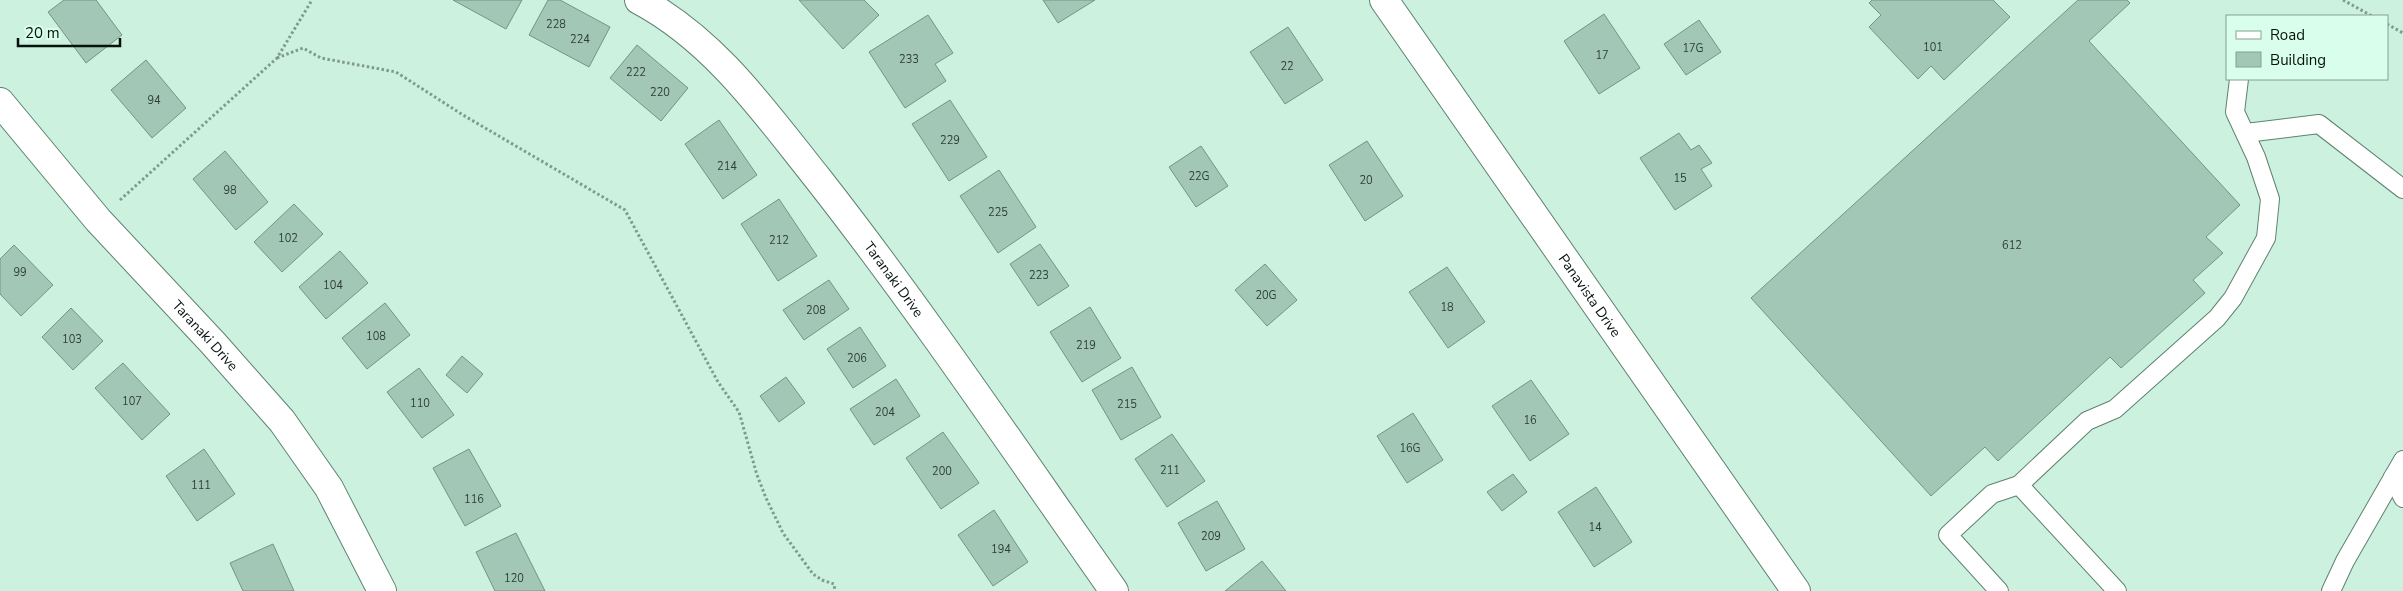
<svg xmlns="http://www.w3.org/2000/svg" width="2403" height="591" font-family="'Nunito Sans',sans-serif">
<style>
.building{fill:#a3c7b6;stroke:#729584}
.lines{fill:none;stroke-linecap:round;stroke-linejoin:round}
.service-casing{stroke:#5f8271;stroke-width:20}
.minor-casing{stroke:#5f8271;stroke-width:30}
.path{stroke:#809b8e;stroke-width:3;stroke-dasharray:2.5 2.5;stroke-linecap:butt}
.service{stroke:#fff;stroke-width:18}
.minor{stroke:#fff;stroke-width:28}
.labels{text-anchor:middle;stroke-width:4.5;stroke-linejoin:round;paint-order:stroke}
.number-label{font-size:11px;fill:#2d3f37}
.street-label{font-size:14px;fill:#06120d;stroke:#d9ffec}
</style>
<rect width="100%" height="100%" fill="#ccf1df"/>
<g class="building">
<polygon points="64,0 96,0 122,35 86,63 48,12"/>
<polygon points="453,0 522,0 506,29"/>
<polygon points="548,0 560,0 610,27 589,67 529,35"/>
<polygon points="799,0 864,0 879,15 843,49"/>
<polygon points="1043,0 1095,0 1058,23"/>
<polygon points="1872,0 1993,0 2010,17 1944,80 1931,66 1918,79 1869,27 1881,15 1869,3"/>
<polygon points="2078,0 2127,0 2130,3 2089,41 2240,205 2206,237 2223,253 2193,280 2205,293 2121,368 2110,357 1998,461 1985,447 1931,496 1751,298"/>
<polygon points="1604,14 1640,68 1599,94 1564,41"/>
<polygon points="928,15 953,53 935,64 946,81 905,108 869,52"/>
<polygon points="1699,20 1721,52 1686,75 1664,44"/>
<polygon points="1288,27 1323,80 1285,104 1250,52"/>
<polygon points="637,45 688,88 661,121 610,78"/>
<polygon points="146,60 186,108 152,138 111,90"/>
<polygon points="950,100 987,157 949,181 912,124"/>
<polygon points="719,120 757,175 723,199 685,144"/>
<polygon points="1679,133 1691,150 1699,145 1712,163 1701,169 1712,186 1675,210 1640,158"/>
<polygon points="1367,141 1403,196 1365,221 1329,165"/>
<polygon points="1201,146 1228,186 1196,207 1169,167"/>
<polygon points="225,151 268,202 236,230 193,179"/>
<polygon points="999,170 1036,227 998,253 960,196"/>
<polygon points="779,199 817,256 778,281 741,224"/>
<polygon points="294,204 323,234 282,272 254,242"/>
<polygon points="1040,244 1069,286 1038,306 1010,264"/>
<polygon points="14,245 53,285 21,316 0,294 0,259"/>
<polygon points="340,251 368,283 326,319 299,287"/>
<polygon points="1265,264 1297,300 1267,326 1235,290"/>
<polygon points="1447,267 1485,322 1448,348 1409,292"/>
<polygon points="829,280 849,309 804,340 783,310"/>
<polygon points="385,303 410,335 367,369 342,338"/>
<polygon points="1090,307 1121,358 1082,382 1050,332"/>
<polygon points="71,308 103,341 73,370 42,337"/>
<polygon points="860,327 886,366 853,388 827,349"/>
<polygon points="462,356 483,374 467,393 446,375"/>
<polygon points="123,363 170,414 142,440 95,388"/>
<polygon points="1132,367 1161,417 1121,440 1092,390"/>
<polygon points="419,368 454,415 422,438 387,392"/>
<polygon points="786,377 805,403 779,422 760,396"/>
<polygon points="896,379 920,416 874,445 850,409"/>
<polygon points="1531,380 1569,434 1530,461 1492,406"/>
<polygon points="1413,413 1443,460 1407,483 1377,436"/>
<polygon points="943,432 979,483 941,509 906,458"/>
<polygon points="1172,434 1205,481 1167,507 1135,459"/>
<polygon points="204,449 235,494 197,521 166,476"/>
<polygon points="469,449 501,506 465,526 433,468"/>
<polygon points="1513,474 1527,492 1502,511 1487,492"/>
<polygon points="1596,487 1632,542 1594,567 1558,512"/>
<polygon points="1217,501 1245,549 1206,571 1178,523"/>
<polygon points="994,510 1028,562 993,586 958,535"/>
<polygon points="516,533 545,591 495,591 476,552"/>
<polygon points="273,544 294,591 243,591 230,563"/>
<polygon points="1262,561 1286,591 1225,591"/>
</g>
<g class="lines">
<defs>
<g id="service">
<polyline points="2246,133 2319,124 2403,189"/>
<polyline points="2393,477 2403,498"/>
<polyline points="2019,485 2117,591"/>
<polyline points="1999,591 1948,535 1992,494 2019,485 2087,421 2115,409 2217,318 2233,298 2266,238 2270,199 2256,157 2235,112 2239,79"/>
<polyline points="2331,591 2345,561 2403,460"/>
</g>
<g id="minor">
<path id="s1" d="M639,0c77,41 127,114 180,180 104,133 198,273 295,411"/>
<path id="s2" d="M1384,0l412,591"/>
<path id="s3" d="M0,102l98,118 115,123 69,78 47,67 53,103"/>
</g>
</defs>
<use href="#service" class="service-casing"/>
<use href="#minor" class="minor-casing"/>
<g class="path">
<polyline points="2343,0 2372,16"/>
<polyline points="2387,24 2403,33"/>
<polyline points="277,58 303,48 321,58 396,72 463,115 625,210 718,382 739,412 757,475 766,498 783,533 813,574 822,580 834,584 835,591"/>
<polyline points="120,200 277,58 312,0"/>
</g>
<use href="#service" class="service"/>
<use href="#minor" class="minor"/>
</g>
<g class="labels">
<g class="number-label">
<text x="556" y="28">228</text>
<text x="580" y="43">224</text>
<text x="1933" y="51">101</text>
<text x="1693" y="52">17G</text>
<text x="1602" y="59">17</text>
<text x="909" y="63">233</text>
<text x="1287" y="70">22</text>
<text x="636" y="76">222</text>
<text x="660" y="96">220</text>
<text x="154" y="104">94</text>
<text x="950" y="144">229</text>
<text x="727" y="170">214</text>
<text x="1199" y="180">22G</text>
<text x="1680" y="182">15</text>
<text x="1366" y="184">20</text>
<text x="230" y="194">98</text>
<text x="998" y="216">225</text>
<text x="288" y="242">102</text>
<text x="779" y="244">212</text>
<text x="2012" y="249">612</text>
<text x="20" y="276">99</text>
<text x="1039" y="279">223</text>
<text x="333" y="289">104</text>
<text x="1266" y="299">20G</text>
<text x="1447" y="311">18</text>
<text x="816" y="314">208</text>
<text x="376" y="340">108</text>
<text x="72" y="343">103</text>
<text x="1086" y="349">219</text>
<text x="857" y="362">206</text>
<text x="132" y="405">107</text>
<text x="420" y="407">110</text>
<text x="1127" y="408">215</text>
<text x="885" y="416">204</text>
<text x="1530" y="424">16</text>
<text x="1410" y="452">16G</text>
<text x="1170" y="474">211</text>
<text x="942" y="475">200</text>
<text x="201" y="489">111</text>
<text x="474" y="503">116</text>
<text x="1595" y="531">14</text>
<text x="1211" y="540">209</text>
<text x="1001" y="553">194</text>
<text x="514" y="582">120</text>
</g>
<g class="street-label">
<text dy="5" stroke="none"><textPath href="#s1" startOffset="381">Taranaki Drive</textPath></text>
<text dy="5" stroke="none"><textPath href="#s2" startOffset="360">Panavista Drive</textPath></text>
<text dy="5" stroke="none"><textPath href="#s3" startOffset="311">Taranaki Drive</textPath></text>
</g>
</g>
<rect x="2226" y="15" width="162" height="65" fill="#d9ffec" stroke="#85a093"/>
<rect x="2236" y="31" width="25" height="8" fill="#ffffff" stroke="#85a093"/>
<text x="2270" y="40" font-size="15" fill="#06120d">Road</text>
<rect x="2236" y="52" width="25" height="15" fill="#a3c7b6" stroke="#85a093"/>
<text x="2270" y="65" font-size="15" fill="#06120d">Building</text>
<path d="M18 38v8h102v-8" fill="none" stroke="#06120d" stroke-width="2.5"/>
<text x="25" y="38" font-size="15" fill="#06120d" stroke="#d9ffec" stroke-width="4" paint-order="stroke">20 m</text>
</svg>
